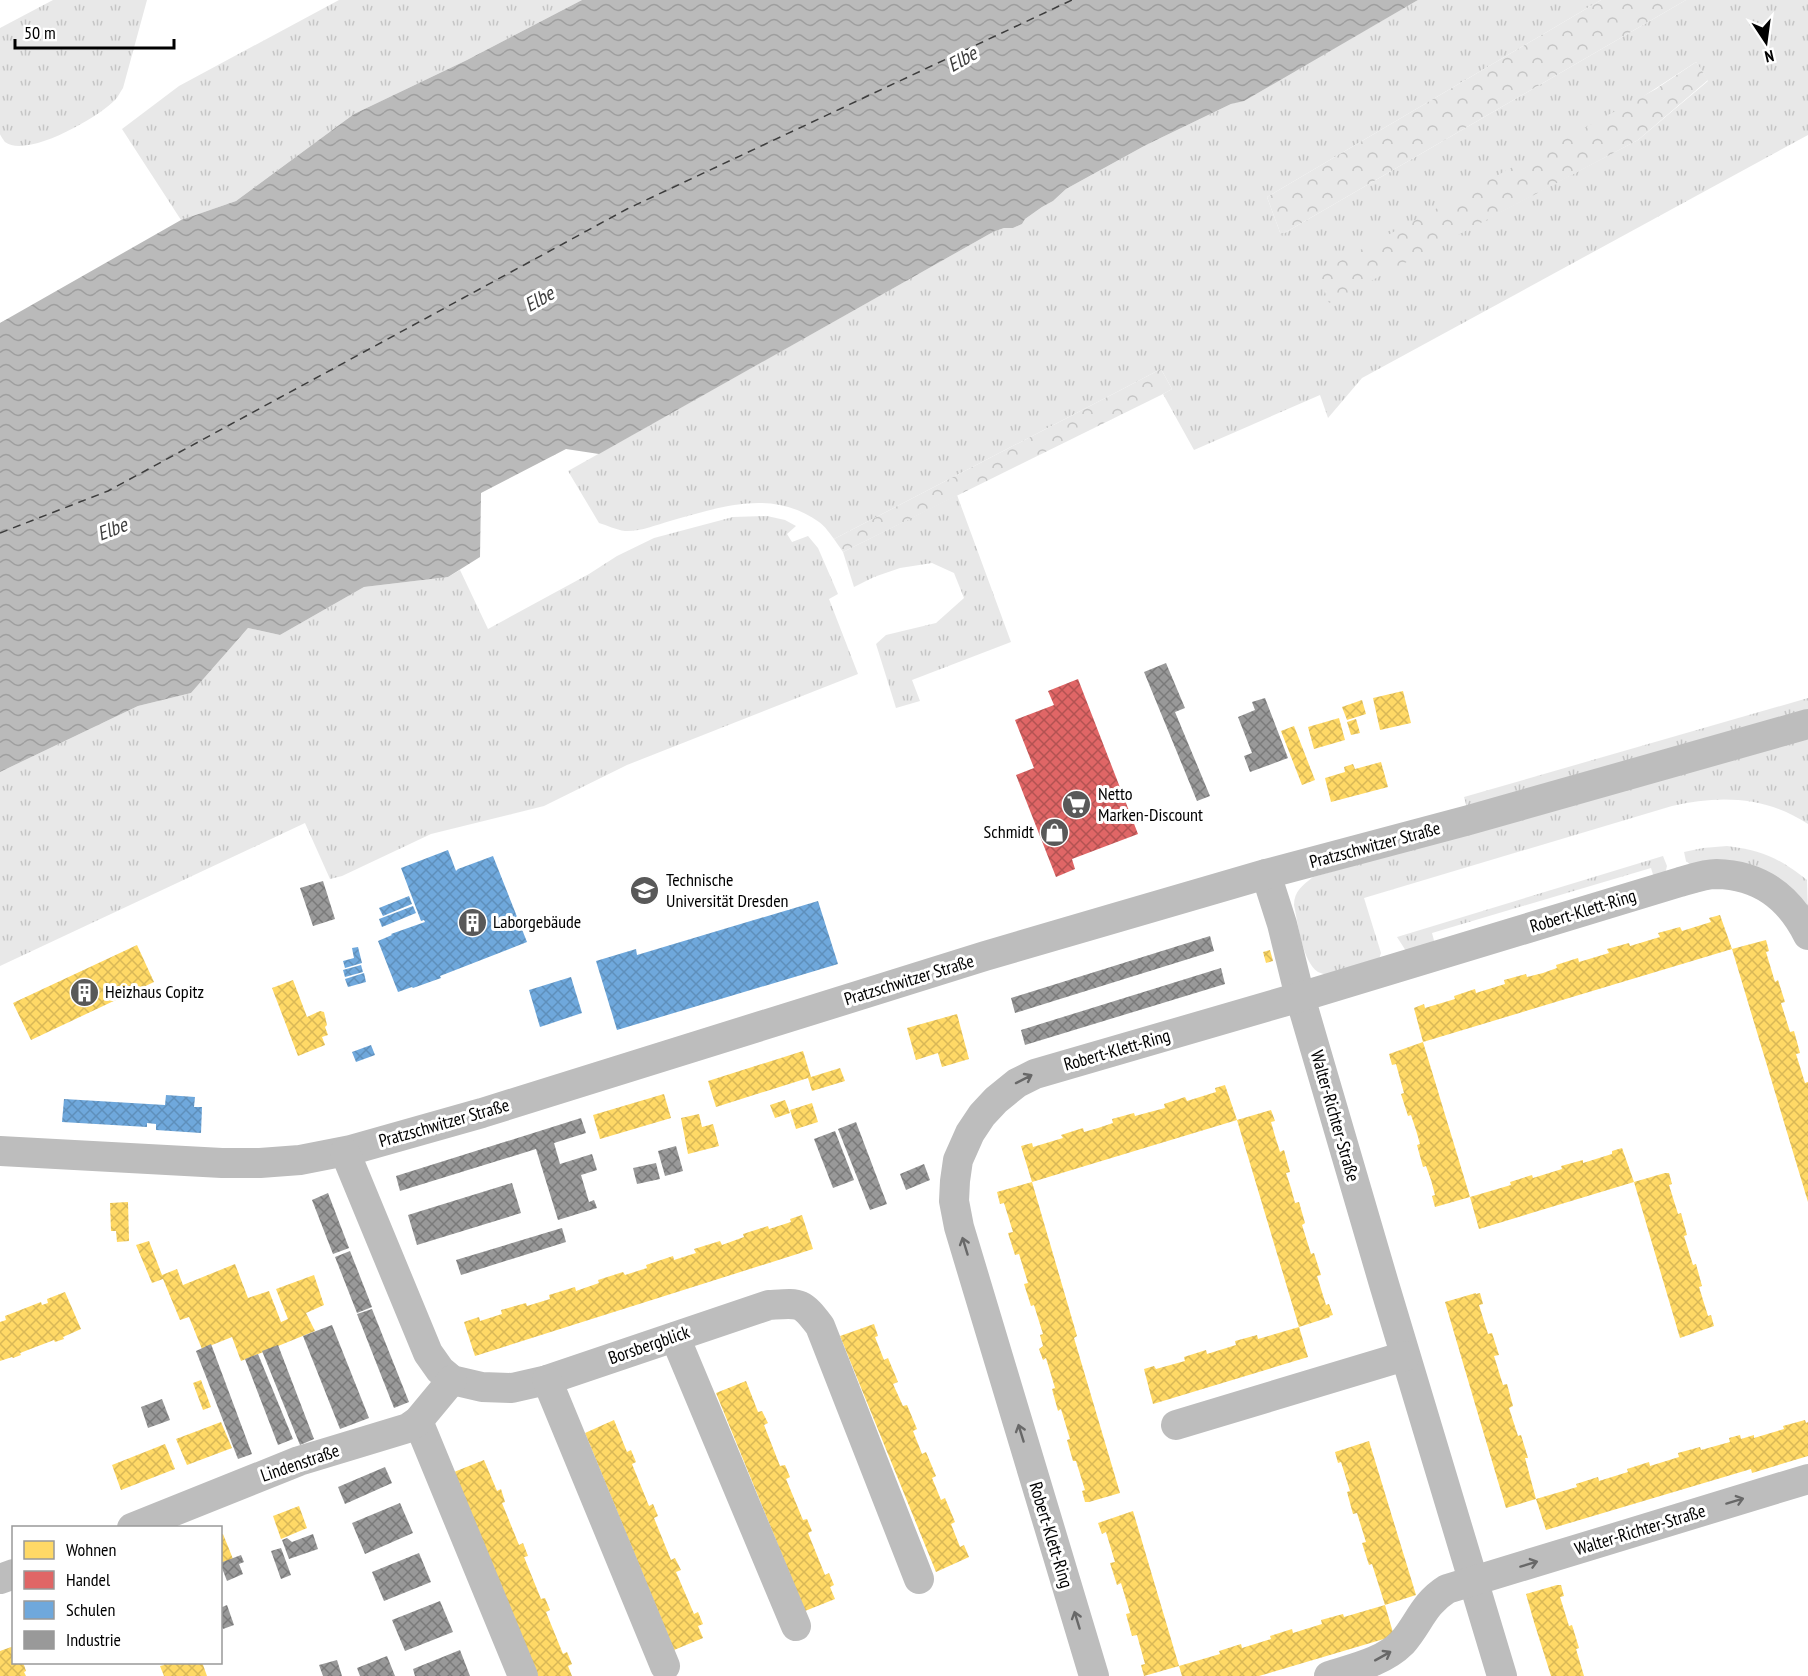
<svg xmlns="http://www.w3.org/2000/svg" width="1808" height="1676" font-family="'PT Sans Narrow',sans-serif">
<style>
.grass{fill:url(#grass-tufts);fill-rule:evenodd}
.forest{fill:url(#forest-crowns)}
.water{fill:url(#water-waves)}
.homes{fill:url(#homes-cross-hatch)}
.shops{fill:url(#shops-cross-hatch)}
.schools{fill:url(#schools-cross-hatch)}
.industry{fill:url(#industry-cross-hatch)}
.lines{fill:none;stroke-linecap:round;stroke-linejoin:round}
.ferry{stroke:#3d3d3d;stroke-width:1.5;stroke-dasharray:8 6;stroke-linecap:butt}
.minor{stroke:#bdbdbd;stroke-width:30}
.oneway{stroke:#686868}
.labels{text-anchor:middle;stroke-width:6;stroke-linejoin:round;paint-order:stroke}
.poi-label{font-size:18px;fill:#000;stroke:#fff;text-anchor:start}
.street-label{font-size:18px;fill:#000;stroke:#fff}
.water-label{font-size:20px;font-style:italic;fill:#3d3d3d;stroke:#fff}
</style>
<defs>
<pattern id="grass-tufts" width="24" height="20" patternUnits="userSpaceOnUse" patternTransform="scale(1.5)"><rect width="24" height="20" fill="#e8e8e8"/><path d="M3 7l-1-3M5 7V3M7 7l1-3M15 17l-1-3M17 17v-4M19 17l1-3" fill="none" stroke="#c5c5c5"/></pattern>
<pattern id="forest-crowns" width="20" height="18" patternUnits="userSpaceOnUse" patternTransform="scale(1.5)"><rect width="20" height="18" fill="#e8e8e8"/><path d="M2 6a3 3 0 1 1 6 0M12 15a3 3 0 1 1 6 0" fill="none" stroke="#c5c5c5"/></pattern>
<pattern id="water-waves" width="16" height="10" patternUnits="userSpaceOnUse" patternTransform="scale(1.5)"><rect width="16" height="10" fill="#bababa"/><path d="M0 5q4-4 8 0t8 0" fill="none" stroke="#9e9e9e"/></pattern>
<pattern id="homes-cross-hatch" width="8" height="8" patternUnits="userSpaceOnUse" patternTransform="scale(1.5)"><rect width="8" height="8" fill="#ffd966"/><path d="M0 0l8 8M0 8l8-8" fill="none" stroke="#d9b857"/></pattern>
<pattern id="shops-cross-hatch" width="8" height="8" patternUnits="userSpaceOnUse" patternTransform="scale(1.5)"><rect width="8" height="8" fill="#e06666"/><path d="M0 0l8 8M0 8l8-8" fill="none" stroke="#b35252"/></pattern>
<pattern id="schools-cross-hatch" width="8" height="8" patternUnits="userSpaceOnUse" patternTransform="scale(1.5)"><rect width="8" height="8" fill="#6fa8dc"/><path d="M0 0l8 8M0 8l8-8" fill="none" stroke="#5e8fbb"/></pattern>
<pattern id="industry-cross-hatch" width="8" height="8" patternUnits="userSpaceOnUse" patternTransform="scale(1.5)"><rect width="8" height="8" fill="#999"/><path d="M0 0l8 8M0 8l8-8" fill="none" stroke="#7a7a7a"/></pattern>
</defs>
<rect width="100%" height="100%" fill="#fff"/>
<g class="grass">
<path d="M53,0h94l-24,88c-3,4 -5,9 -8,12 -16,17 -88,59 -110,42 0,0 -5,-7 -5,-8v-106z"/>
<polygon points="339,0 582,0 467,60 354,114 236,201 181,220 122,129 179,86"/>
<path d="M1418,0h183l-334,197 14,38 405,-235h122v135l-446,243 -34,40 -8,-23 -126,55 -31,-56 9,-5 -11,-20 -327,170c-4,-5 -9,-13 -15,-17 -48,-34 -98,-15 -149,-1 -14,4 -31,11 -45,10 -9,-1 -18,-6 -26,-8l-31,-52 425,-239 11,-4h9l9,-4 3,-5 17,-12 11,-6 13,-12 80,-44 85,-41 13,-4zM1696,62l12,19 -70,59 -310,162z"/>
<polygon points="957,495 1011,642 912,680 920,701 896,708 876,644 886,635 936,623 964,598 954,573 932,563 900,568 874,577 854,587 843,552"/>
<polygon points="767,516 785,520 796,526 787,534 792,542 808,536 818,548 838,594 829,599 858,674 627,765 544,806 431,834 342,876 330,879 305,823 0,966 0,772 138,706 191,693 248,628 280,635 364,587 448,577 460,570 488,629 589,574 617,556 654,538 733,517"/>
<polygon points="1808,698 1808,713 1467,808 1464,797"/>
<path d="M1808,737v87c-42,-28 -89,-29 -136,-18l-308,92 17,55 -2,6 -47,18c-4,-2 -10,-3 -14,-5 -16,-11 -20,-49 -24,-67 0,-14 9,-20 19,-28z"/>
<path d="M1727,846c37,5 50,11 80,34l1,33 -115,-46 -7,-6 -2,-9 19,-4z"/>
<polygon points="1663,856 1667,866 1665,874 1655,881 1651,868 1432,933 1436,948 1406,951 1397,937"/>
</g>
<g class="forest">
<polygon points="1601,0 1686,0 1281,235 1267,197"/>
<polygon points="1696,62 1708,80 1638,140 1329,303 1318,273 1656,89"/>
<polygon points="1161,369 1172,389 1163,394 843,552 834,539"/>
</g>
<polygon class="water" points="582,0 1418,0 1244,101 1231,104 1146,145 1066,189 1053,201 1042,207 1025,219 1022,224 1013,228 1004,228 993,232 599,454 566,449 481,493 480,557 448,577 364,587 280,635 248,628 191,693 138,706 0,772 0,323 181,220 236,201 354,114 467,60"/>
<g class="homes">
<polygon points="1403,691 1411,723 1380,730 1373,698"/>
<polygon points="1362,700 1366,714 1347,720 1342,707"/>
<polygon points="1339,718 1345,740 1314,749 1308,727"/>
<polygon points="1356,719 1360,733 1351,735 1347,722"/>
<polygon points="1294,726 1315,780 1302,785 1281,731"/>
<polygon points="1381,762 1388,787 1331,802 1325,778 1345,772 1344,767 1353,764 1355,769"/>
<polygon points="1720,915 1732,949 1766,940 1769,951 1766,952 1775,982 1778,980 1785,1002 1781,1003 1790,1032 1794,1031 1800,1053 1796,1054 1805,1083 1808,1082 1808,1202 1732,949 1423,1042 1470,1197 1435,1207 1432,1196 1435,1195 1431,1180 1426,1166 1423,1167 1417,1145 1420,1144 1416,1130 1411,1115 1408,1116 1401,1094 1404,1093 1396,1064 1392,1065 1389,1054 1423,1042 1414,1008 1424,1004 1425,1008 1455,999 1454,996 1475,989 1476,993 1505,984 1504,980 1526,974 1527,977 1543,973 1557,968 1556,965 1578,958 1579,962 1609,953 1607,949 1629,943 1630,946 1660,937 1658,933 1680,927 1682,931 1711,922 1709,918"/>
<polygon points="137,945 154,982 31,1040 13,1003"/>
<polygon points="1270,950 1273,961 1266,963 1263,952"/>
<polygon points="293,980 307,1017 320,1011 324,1012 327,1025 325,1027 328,1035 322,1037 325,1045 298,1056 272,988"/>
<polygon points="957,1014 969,1059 942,1067 938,1053 916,1060 907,1028"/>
<polygon points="803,1051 811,1077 840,1068 845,1081 812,1091 808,1078 716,1107 708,1081"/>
<polygon points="1225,1085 1237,1120 1032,1182 1021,1146 1032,1143 1033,1147 1063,1138 1061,1135 1083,1128 1084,1132 1098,1128 1113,1123 1112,1119 1134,1113 1135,1116 1165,1108 1164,1104 1185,1097 1187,1101 1216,1092 1215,1088"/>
<polygon points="664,1094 671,1118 600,1139 593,1115"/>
<polygon points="785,1100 790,1113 775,1118 770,1105"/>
<polygon points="812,1103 818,1122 796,1129 790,1110"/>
<polygon points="1271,1110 1275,1121 1271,1122 1275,1136 1280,1152 1284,1150 1290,1172 1286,1173 1291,1188 1295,1203 1299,1202 1305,1223 1302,1225 1311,1254 1314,1253 1321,1275 1317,1276 1326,1305 1329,1304 1333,1315 1329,1316 1330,1317 1299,1327 1308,1357 1153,1404 1144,1369 1154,1366 1156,1369 1185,1361 1184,1357 1206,1350 1207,1354 1236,1345 1235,1341 1257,1335 1258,1339 1299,1327 1237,1120"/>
<polygon points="699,1114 702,1127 713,1124 719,1146 688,1154 681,1118"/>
<polygon points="1622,1148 1634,1182 1479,1229 1470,1197 1511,1185 1510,1182 1532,1175 1533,1178 1562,1169 1561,1166 1583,1160 1583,1163 1612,1154 1612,1151"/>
<polygon points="1665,1173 1669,1173 1672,1184 1669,1185 1678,1214 1681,1213 1687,1235 1684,1236 1693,1265 1696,1264 1702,1286 1699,1287 1708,1316 1711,1315 1714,1326 1680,1338 1634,1182"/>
<polygon points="1032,1182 1077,1336 1074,1338 1120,1493 1089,1502 1085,1502 1082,1491 1085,1490 1076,1461 1073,1461 1067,1440 1070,1439 1061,1409 1058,1411 1052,1389 1055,1388 1046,1358 1043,1360 1039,1349 1043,1346 1040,1335 1043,1334 1034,1305 1031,1306 1024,1284 1028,1283 1019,1254 1015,1255 1008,1233 1013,1232 1004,1203 1000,1204 997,1192"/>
<polygon points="128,1202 129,1241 117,1242 116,1231 111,1231 110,1203"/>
<polygon points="802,1215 813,1249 475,1356 464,1322 479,1317 480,1321 502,1314 501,1310 526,1303 527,1306 550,1299 549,1295 575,1287 576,1291 599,1283 598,1280 623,1272 625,1275 647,1268 646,1265 673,1256 674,1260 696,1253 694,1249 720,1241 722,1245 744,1237 743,1234 768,1226 769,1229 791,1222 790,1219"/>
<polygon points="149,1241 162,1275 177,1269 183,1285 235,1264 248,1298 269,1291 281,1322 288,1319 276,1289 314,1275 324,1305 306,1313 315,1331 241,1361 232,1337 202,1349 189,1317 180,1320 163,1279 152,1283 136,1245"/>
<polygon points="65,1292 81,1329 63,1337 64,1339 55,1342 54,1340 20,1353 21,1355 13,1358 12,1357 0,1361 0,1322 6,1320 5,1316 41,1302 42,1305 48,1303 47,1299"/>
<polygon points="1476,1293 1476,1294 1480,1293 1483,1304 1479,1305 1488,1334 1492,1333 1499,1355 1494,1356 1503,1385 1507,1384 1513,1406 1509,1408 1518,1436 1521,1435 1528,1458 1525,1458 1536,1499 1577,1487 1576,1484 1598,1477 1599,1481 1628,1472 1627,1469 1649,1462 1650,1466 1679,1457 1678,1453 1700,1447 1701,1450 1730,1442 1729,1438 1740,1435 1741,1439 1754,1435 1754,1438 1784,1429 1783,1426 1805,1420 1806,1423 1808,1422 1808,1456 1752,1473 1751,1469 1546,1530 1536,1499 1506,1508 1483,1431 1445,1302"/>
<polygon points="874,1324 878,1336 875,1337 884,1360 888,1358 898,1382 893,1384 903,1406 907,1405 917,1429 913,1431 922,1454 926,1452 936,1476 932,1478 941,1500 945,1498 955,1522 951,1524 960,1547 964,1545 969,1557 936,1572 840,1336"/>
<polygon points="201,1380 211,1407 203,1410 193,1383"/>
<polygon points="746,1381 758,1412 762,1411 768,1423 764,1425 780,1466 785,1465 790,1477 786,1479 803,1520 807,1519 812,1531 808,1533 825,1575 829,1573 834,1585 830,1587 835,1599 805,1611 716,1393"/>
<polygon points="614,1420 627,1452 631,1450 636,1462 632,1464 649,1506 653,1504 658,1516 654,1518 671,1560 675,1558 681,1570 676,1572 694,1614 698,1612 703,1624 698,1626 703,1638 674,1650 585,1433"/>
<polygon points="221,1422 232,1448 187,1465 176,1439"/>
<polygon points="1369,1441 1416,1595 1385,1605 1372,1564 1369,1565 1362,1543 1366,1542 1357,1513 1353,1514 1347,1492 1350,1491 1341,1462 1338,1463 1335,1452"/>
<polygon points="165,1444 175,1469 121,1490 112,1465"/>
<polygon points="484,1460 497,1491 501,1489 505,1502 502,1503 519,1545 523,1543 528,1556 524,1557 541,1599 545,1598 550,1610 546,1612 563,1654 567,1652 572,1664 568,1666 572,1676 538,1676 454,1472"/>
<polygon points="299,1506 307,1528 281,1539 273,1516"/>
<polygon points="1133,1511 1179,1666 1220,1654 1219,1651 1241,1644 1242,1648 1271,1639 1270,1636 1292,1629 1293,1633 1322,1624 1321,1620 1343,1614 1344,1617 1385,1605 1394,1636 1259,1676 1182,1676 1179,1666 1144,1676 1141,1665 1145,1664 1137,1635 1132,1636 1126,1614 1130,1613 1121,1583 1117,1585 1110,1563 1115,1562 1106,1532 1102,1534 1098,1523"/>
<polygon points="223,1534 233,1559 220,1563 220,1535"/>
<polygon points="1557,1585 1561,1585 1564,1596 1560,1597 1569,1626 1572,1625 1579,1648 1576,1649 1584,1676 1551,1676 1534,1622 1526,1594"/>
<polygon points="14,1646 14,1662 23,1662 26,1671 24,1672 26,1676 0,1676 0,1651"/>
<polygon points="163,1662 202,1662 207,1676 164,1676 160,1666 164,1665"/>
</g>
<polygon class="shops" points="1078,679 1138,834 1072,859 1075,869 1056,877 1016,775 1034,768 1015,720 1054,705 1048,691"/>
<g class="schools">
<polygon points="448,850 456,871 458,869 493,856 527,942 440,976 441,978 413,988 412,987 398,992 378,941 392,935 391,934 425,922 424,920 421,921 401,868"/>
<polygon points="409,896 412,904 383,916 379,908"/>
<polygon points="818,901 838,964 617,1030 596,961 636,949 637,955"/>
<polygon points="413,906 416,913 382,927 379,919"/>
<polygon points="358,947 362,963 345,968 343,961 354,958 352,948"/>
<polygon points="361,965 363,972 345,977 343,970"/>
<polygon points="364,973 366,982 348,987 345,979"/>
<polygon points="571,977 582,1013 540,1027 529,990"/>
<polygon points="371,1045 375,1055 356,1062 352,1052"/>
<polygon points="166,1095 195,1097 194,1107 202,1107 201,1133 156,1130 156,1124 147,1123 147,1127 62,1122 64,1099 165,1105"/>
</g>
<g class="industry">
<polygon points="1166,663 1185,708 1175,712 1210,796 1197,801 1144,672"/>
<polygon points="1265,698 1288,758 1250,772 1244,756 1252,753 1238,717 1255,710 1252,702"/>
<polygon points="323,881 335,919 313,926 300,888"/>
<polygon points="1210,936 1214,951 1015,1013 1011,998"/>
<polygon points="1221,968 1225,984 1025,1045 1021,1030"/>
<polygon points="581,1118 586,1133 554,1143 560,1164 592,1154 597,1170 581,1175 589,1202 594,1200 597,1208 558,1220 536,1149 400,1191 396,1176"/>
<polygon points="856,1122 887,1204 870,1210 838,1129"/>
<polygon points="835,1131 854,1180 833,1188 814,1139"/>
<polygon points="676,1146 683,1171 665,1176 658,1151"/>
<polygon points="656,1163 660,1179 637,1184 633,1168"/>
<polygon points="924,1164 930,1180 906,1190 900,1174"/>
<polygon points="512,1183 521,1213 417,1245 408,1215"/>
<polygon points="328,1193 349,1248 333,1254 312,1200"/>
<polygon points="562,1228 566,1242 461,1275 456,1260"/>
<polygon points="350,1251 372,1307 357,1313 335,1257"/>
<polygon points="372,1309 409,1402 394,1408 357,1314"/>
<polygon points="332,1325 369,1418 340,1429 303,1336"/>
<polygon points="211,1344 252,1454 238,1459 196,1351"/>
<polygon points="278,1345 314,1439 300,1445 262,1351"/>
<polygon points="258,1354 293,1439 278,1445 245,1359"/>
<polygon points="162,1399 170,1420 148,1428 141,1407"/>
<polygon points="385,1467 392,1483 345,1504 338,1487"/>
<polygon points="400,1503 413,1533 365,1554 352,1523"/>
<polygon points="313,1534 318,1549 289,1559 282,1540 287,1538 292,1542"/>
<polygon points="281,1548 291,1575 281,1579 271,1551"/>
<polygon points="419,1553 431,1582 384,1601 372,1572"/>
<polygon points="241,1555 244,1562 239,1564 243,1574 227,1581 220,1563"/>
<polygon points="440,1601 453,1632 405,1651 392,1620"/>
<polygon points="227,1605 234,1625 223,1629 220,1623 220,1608"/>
<polygon points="460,1650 470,1676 415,1676 413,1669"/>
<polygon points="387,1656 395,1676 360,1676 357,1668"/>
<polygon points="337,1660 342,1676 323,1676 319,1665"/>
</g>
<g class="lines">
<polyline class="ferry" points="0,533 108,491 627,209 1072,0"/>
<g class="minor">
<polyline points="1266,874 1282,924 1300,997 1384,1284 1502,1676"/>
<polyline points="0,1151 222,1163 260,1163 300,1160 351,1150 482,1113 985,956 1115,918 1266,874 1469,820 1808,724"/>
<path d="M345,1152l83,201 12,17 12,10 30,7 30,1 35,-8 222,-75c31,-2 32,-4 51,21l99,253"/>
<polyline points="675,1337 796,1626"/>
<polyline points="547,1380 665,1666"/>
<polyline points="418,1421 523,1676"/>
<polyline points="1176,1425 1405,1356"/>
<polyline points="132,1528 299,1461 408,1428 418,1421 452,1380"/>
<polyline points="0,1579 14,1574"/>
<path d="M1094,1676l-135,-449 -5,-26 1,-20 3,-21 12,-27 12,-18 14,-15 21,-17 18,-9 265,-77 380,-115c11,-3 25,-8 36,-8 44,1 73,23 92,61"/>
<path d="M1329,1676c25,-8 54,-14 73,-33 17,-19 21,-39 45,-54l361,-110"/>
</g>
</g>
<defs><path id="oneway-shaft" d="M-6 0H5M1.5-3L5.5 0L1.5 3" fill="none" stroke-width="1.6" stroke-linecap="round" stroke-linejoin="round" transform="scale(1.5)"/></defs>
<g class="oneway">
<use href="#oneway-shaft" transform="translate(1024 1079) rotate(-27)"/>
<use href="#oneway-shaft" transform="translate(965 1246) rotate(-107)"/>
<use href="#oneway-shaft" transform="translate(1021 1433) rotate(-107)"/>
<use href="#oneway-shaft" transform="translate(1735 1501) rotate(-17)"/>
<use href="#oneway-shaft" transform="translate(1529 1564) rotate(-17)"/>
<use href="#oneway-shaft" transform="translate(1077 1620) rotate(-107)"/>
<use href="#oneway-shaft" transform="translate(1383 1656) rotate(-29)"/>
</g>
<defs>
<symbol id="supermarket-disc" viewBox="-11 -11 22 22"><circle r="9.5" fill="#595959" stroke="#fff"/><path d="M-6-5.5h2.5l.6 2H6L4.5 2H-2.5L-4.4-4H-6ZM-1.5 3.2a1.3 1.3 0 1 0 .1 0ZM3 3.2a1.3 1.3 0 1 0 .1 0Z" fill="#fff"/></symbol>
<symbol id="shop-disc" viewBox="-11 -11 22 22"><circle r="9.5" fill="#595959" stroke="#fff"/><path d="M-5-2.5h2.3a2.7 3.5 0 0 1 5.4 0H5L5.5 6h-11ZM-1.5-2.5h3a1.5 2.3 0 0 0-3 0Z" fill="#fff"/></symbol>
<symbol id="university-disc" viewBox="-11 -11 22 22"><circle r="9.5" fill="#595959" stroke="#fff"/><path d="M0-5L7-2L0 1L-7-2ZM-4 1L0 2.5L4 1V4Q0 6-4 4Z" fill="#fff"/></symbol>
<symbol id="building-disc" viewBox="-11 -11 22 22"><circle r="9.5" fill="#595959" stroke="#fff"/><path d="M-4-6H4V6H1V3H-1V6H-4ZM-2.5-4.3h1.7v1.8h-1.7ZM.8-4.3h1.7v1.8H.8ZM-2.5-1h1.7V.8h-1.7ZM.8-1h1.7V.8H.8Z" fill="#fff"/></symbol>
</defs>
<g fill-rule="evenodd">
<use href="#supermarket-disc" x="1060" y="788" width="33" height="33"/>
<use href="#shop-disc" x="1038" y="816" width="33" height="33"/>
<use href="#university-disc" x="628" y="874" width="33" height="33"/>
<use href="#building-disc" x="456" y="906" width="33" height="33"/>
<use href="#building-disc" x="68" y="976" width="33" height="33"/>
</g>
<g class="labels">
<g class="poi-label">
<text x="1098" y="800">Netto<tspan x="1098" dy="21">Marken-Discount</tspan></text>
<text x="1034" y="838" text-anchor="end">Schmidt</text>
<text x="666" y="886">Technische<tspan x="666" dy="21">Universität Dresden</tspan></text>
<text x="493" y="928">Laborgebäude</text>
<text x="105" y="998">Heizhaus Copitz</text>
</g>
<g class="street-label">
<text transform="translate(1375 845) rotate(-15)" y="6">Pratzschwitzer Straße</text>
<text transform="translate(1583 911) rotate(-17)" y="6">Robert-Klett-Ring</text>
<text transform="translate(909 980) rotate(-17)" y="6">Pratzschwitzer Straße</text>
<text transform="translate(1117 1050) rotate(-16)" y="6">Robert-Klett-Ring</text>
<text transform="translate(1335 1116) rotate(74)" y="6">Walter-Richter-Straße</text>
<text transform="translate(444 1123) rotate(-16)" y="6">Pratzschwitzer Straße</text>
<text transform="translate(649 1345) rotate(-19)" y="6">Borsbergblick</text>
<text transform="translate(300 1463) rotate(-19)" y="6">Lindenstraße</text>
<text transform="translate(1640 1530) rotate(-17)" y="6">Walter-Richter-Straße</text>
<text transform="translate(1051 1535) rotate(73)" y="6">Robert-Klett-Ring</text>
</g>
<g class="water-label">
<text transform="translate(962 59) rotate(-29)" y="7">Elbe</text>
<text transform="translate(539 299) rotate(-30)" y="7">Elbe</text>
<text transform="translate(112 529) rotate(-21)" y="7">Elbe</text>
</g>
</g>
<rect x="12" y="1526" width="210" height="138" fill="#ffffff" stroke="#999999" stroke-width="1.5"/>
<rect x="24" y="1541" width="30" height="18" fill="#ffd966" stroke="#999999" stroke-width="1.5"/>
<text x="66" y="1556" font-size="18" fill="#000000">Wohnen</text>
<rect x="24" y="1571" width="30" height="18" fill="#e06666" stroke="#999999" stroke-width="1.5"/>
<text x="66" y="1586" font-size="18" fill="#000000">Handel</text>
<rect x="24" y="1601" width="30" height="18" fill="#6fa8dc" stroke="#999999" stroke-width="1.5"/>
<text x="66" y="1616" font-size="18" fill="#000000">Schulen</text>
<rect x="24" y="1631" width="30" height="18" fill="#999999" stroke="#999999" stroke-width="1.5"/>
<text x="66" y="1646" font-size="18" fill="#000000">Industrie</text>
<g transform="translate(1766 42) rotate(167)" stroke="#ffffff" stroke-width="4.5" paint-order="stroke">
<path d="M0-4.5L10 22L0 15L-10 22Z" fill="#000000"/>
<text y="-9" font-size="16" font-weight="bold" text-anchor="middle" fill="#000000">N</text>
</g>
<path d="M15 39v9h159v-9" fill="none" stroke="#000000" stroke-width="3"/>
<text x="24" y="39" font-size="18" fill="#000000" stroke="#ffffff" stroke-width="4.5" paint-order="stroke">50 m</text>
</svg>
